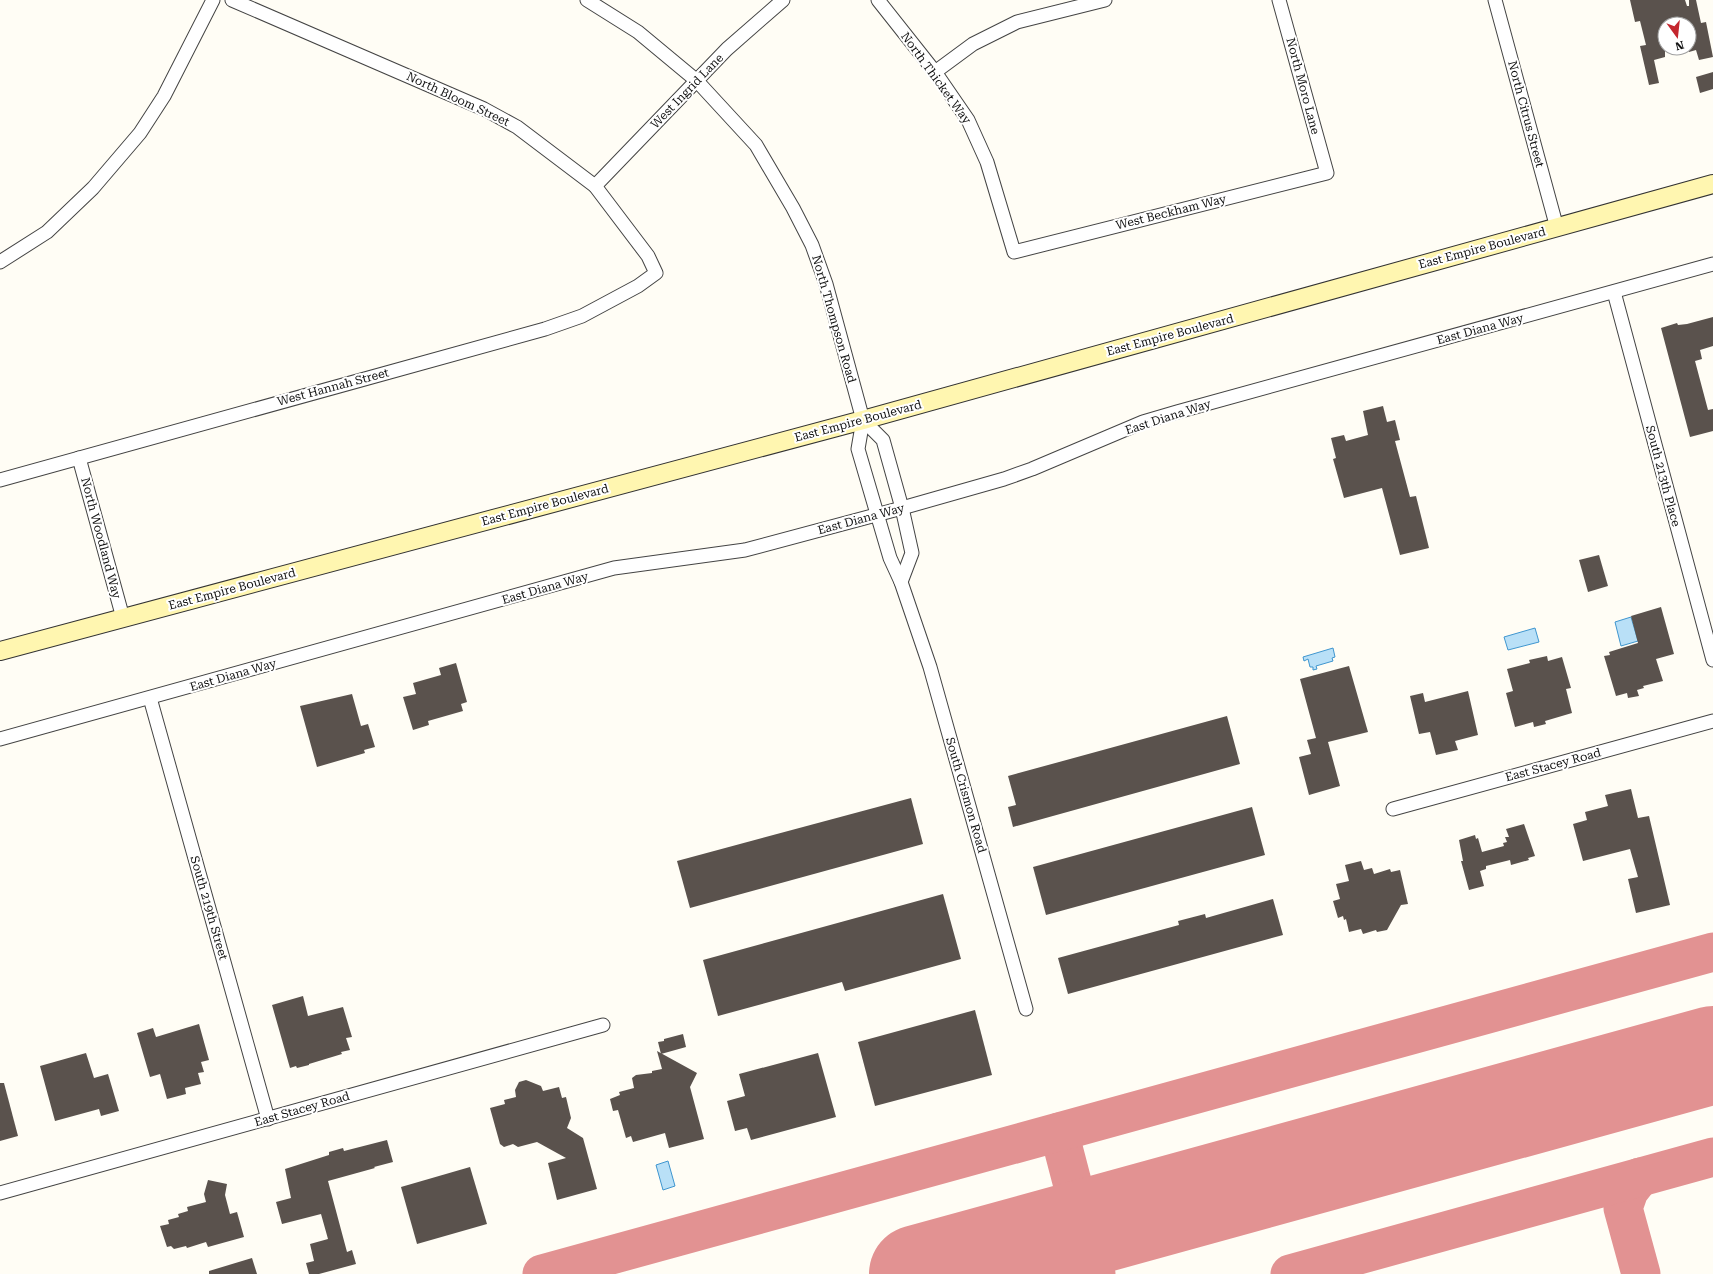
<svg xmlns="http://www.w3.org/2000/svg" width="1713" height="1274" font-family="'Roboto Serif',serif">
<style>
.water{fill:#b9e0f7;stroke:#3f96cf}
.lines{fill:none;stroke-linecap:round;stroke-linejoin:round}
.taxiway{stroke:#e29292;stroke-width:39}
.runway{stroke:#e29292;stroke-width:98}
.building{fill:#5a524d}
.street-casing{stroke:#444;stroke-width:15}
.secondary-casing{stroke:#333;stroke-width:20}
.street{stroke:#fff;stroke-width:13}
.secondary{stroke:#fff6b0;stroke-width:18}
.labels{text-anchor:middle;stroke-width:4;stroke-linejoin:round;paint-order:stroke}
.street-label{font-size:12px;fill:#111;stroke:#fff}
</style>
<rect width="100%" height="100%" fill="#fffdf5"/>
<g class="water">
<polygon points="1631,617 1638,641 1621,646 1615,622"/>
<polygon points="1535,628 1539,642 1508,650 1504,637"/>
<polygon points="1333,648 1335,657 1332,658 1333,661 1316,666 1317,669 1313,670 1313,667 1310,667 1308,659 1304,661 1303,657"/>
<polygon points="668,1161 675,1186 663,1190 656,1165"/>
</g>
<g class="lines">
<g class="taxiway">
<polyline points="1059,1132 1096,1274"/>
<polyline points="1640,1177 1629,1191 1623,1208 1641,1274"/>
<polyline points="542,1274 1713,952"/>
<polyline points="1290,1274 1713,1157"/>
</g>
<polyline class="runway" points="918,1274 1713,1055"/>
</g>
<g class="building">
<polygon points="1630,0 1685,0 1687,6 1689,6 1689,0 1696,0 1701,23 1706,22 1713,57 1699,60 1696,50 1689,52 1689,24 1665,24 1665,57 1654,60 1659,83 1649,85 1640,46 1646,45 1640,21 1635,22"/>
<polygon points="1713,72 1713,89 1700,93 1696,77"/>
<polygon points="1713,317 1713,346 1700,350 1702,359 1695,361 1708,410 1713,409 1713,431 1690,437 1661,328 1677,323 1678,325 1687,324"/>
<polygon points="1383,406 1387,422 1395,420 1400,440 1395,441 1410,497 1416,496 1429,548 1400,555 1382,488 1344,498 1333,459 1336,458 1331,438 1344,435 1346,441 1368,435 1363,411"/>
<polygon points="1599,555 1608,586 1588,592 1579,560"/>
<polygon points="1661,607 1674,654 1656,659 1663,681 1643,686 1644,688 1637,690 1639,696 1628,698 1627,693 1616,696 1604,656 1610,655 1609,652 1638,643 1631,616"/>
<polygon points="1547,656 1548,661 1562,657 1571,688 1566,689 1572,713 1545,721 1546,724 1534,727 1533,722 1515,727 1506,693 1513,691 1507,669 1530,663 1529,660"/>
<polygon points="456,663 467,702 461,704 463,711 428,721 429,725 413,730 403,697 416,694 413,683 441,675 439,668"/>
<polygon points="1349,666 1368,732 1328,742 1340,786 1309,795 1299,757 1311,754 1307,740 1316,738 1300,679"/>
<polygon points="1468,691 1478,735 1455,741 1458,750 1436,755 1430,732 1419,734 1410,696 1423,693 1425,702"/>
<polygon points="352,694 361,726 368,724 375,747 364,750 365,753 317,767 300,706"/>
<polygon points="1227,716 1240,764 1013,827 1008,807 1016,805 1008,776"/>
<polygon points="1631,789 1638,818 1649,816 1670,905 1636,913 1628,879 1638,877 1630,849 1583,861 1573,824 1587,820 1585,812 1608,806 1605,795"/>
<polygon points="911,798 923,844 690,908 677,861"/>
<polygon points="1252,807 1265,855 1046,915 1033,867"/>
<polygon points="1524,824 1535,856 1528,858 1529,860 1511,865 1510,860 1486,866 1486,869 1480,871 1484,886 1469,890 1461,861 1463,861 1459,840 1475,835 1476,839 1478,838 1482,852 1504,846 1503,843 1507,842 1505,837 1509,837 1506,829"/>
<polygon points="1361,861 1364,870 1372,868 1374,874 1390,869 1391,872 1400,870 1408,904 1401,905 1387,930 1377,932 1376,930 1363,934 1361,929 1349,932 1346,919 1344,920 1343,916 1338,918 1333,901 1340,899 1336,884 1349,881 1345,865"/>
<polygon points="943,894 961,959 845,991 842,982 718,1016 703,960"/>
<polygon points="1273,899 1283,935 1068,994 1058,958 1179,925 1178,921 1205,914 1206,918"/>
<polygon points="303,996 308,1016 343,1007 352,1037 346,1038 350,1050 341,1052 342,1054 309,1064 309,1065 297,1068 296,1066 290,1068 272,1005"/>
<polygon points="975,1010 992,1075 875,1106 858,1042"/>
<polygon points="199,1024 209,1060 201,1062 204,1072 198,1073 201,1084 185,1088 186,1094 167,1099 160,1074 150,1077 137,1033 153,1028 156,1037"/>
<polygon points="683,1034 686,1047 661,1054 658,1042 664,1041 664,1039"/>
<polygon points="657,1051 697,1073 690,1087 704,1139 669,1148 665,1133 633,1142 631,1136 626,1138 618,1110 613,1111 610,1099 620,1095 619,1092 634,1088 632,1078 636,1075 652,1073 652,1071 662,1069"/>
<polygon points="86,1053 94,1078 108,1074 119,1111 101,1116 99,1109 55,1121 40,1066"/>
<polygon points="818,1053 836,1117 751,1140 747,1128 735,1131 727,1101 745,1096 739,1074"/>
<polygon points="526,1080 541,1086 543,1091 559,1087 562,1098 566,1097 571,1118 567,1128 583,1138 597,1189 557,1200 548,1163 566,1158 537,1142 518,1147 513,1144 504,1147 500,1144 490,1108 505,1104 504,1100 516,1097 515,1090 519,1082"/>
<polygon points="0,1083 4,1083 18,1136 0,1141"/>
<polygon points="387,1140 393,1162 374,1167 375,1168 328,1181 347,1252 352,1250 356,1264 319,1274 309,1274 306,1263 314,1261 310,1244 328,1239 321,1214 282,1224 276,1202 291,1198 285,1169 329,1155 329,1152 343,1148 344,1151"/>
<polygon points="470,1167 487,1224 417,1244 401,1187"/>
<polygon points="208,1180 227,1184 225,1195 230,1214 237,1212 244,1237 208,1247 206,1242 187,1248 186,1246 174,1249 171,1246 167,1247 160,1226 169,1224 168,1220 179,1217 178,1214 188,1211 187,1207 206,1202 204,1194"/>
<polygon points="252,1258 257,1274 209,1274 209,1271"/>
</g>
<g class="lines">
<defs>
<g id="street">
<polyline points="587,0 638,32 697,81 756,145 793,208 812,245 826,284 863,420 858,449 890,558 901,582 930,667 1026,1009"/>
<polyline points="878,0 935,72 968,120 987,162 1014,252 1327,173 1279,0"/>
<polyline points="1495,0 1557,228"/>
<polyline points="935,72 973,44 1017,22 1105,0"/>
<polyline points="595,186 727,49 783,0"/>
<polyline points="0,262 47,232 93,188 140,133 164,96 213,0"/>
<polyline points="1614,292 1713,660"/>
<polyline points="863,420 883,440 902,508 912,553 901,582"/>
<polyline points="79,458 123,618"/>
<polyline points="0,480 545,329 582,316 638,286 656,273 648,256 595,186 517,127 484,109 232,0"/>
<polyline points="150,698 268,1119"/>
<polyline points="0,739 614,568 745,550 902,508 1004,479 1032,469 1143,422 1177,412 1713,264"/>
<polyline points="1393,809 1713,721"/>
<polyline points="0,1193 603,1025"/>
</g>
<polyline id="secondary" points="0,651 863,420 1713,184"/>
</defs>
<use href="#street" class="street-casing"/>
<use href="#secondary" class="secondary-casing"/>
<use href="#street" class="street"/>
<use href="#secondary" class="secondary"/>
</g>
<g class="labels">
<g class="street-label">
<text transform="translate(936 78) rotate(54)" y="4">North Thicket Way</text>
<text transform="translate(1303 86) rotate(75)" y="4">North Moro Lane</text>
<text transform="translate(687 91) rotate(-46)" y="4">West Ingrid Lane</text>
<text transform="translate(458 99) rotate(25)" y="4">North Bloom Street</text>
<text transform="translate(1526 114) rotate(75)" y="4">North Citrus Street</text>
<text transform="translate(1171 212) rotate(-14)" y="4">West Beckham Way</text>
<text transform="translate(1482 248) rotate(-15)" y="4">East Empire Boulevard</text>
<text transform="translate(834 319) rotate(74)" y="4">North Thompson Road</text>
<text transform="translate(1480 329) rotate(-15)" y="4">East Diana Way</text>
<text transform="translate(1170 335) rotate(-15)" y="4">East Empire Boulevard</text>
<text transform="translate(333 387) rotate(-15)" y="4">West Hannah Street</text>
<text transform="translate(1168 417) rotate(-18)" y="4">East Diana Way</text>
<text transform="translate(858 421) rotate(-15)" y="4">East Empire Boulevard</text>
<text transform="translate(1663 476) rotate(75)" y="4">South 213th Place</text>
<text transform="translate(545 505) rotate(-15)" y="4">East Empire Boulevard</text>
<text transform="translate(861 519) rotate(-15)" y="4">East Diana Way</text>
<text transform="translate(101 538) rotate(75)" y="4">North Woodland Way</text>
<text transform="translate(545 588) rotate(-16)" y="4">East Diana Way</text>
<text transform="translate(232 589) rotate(-15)" y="4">East Empire Boulevard</text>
<text transform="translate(233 675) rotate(-16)" y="4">East Diana Way</text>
<text transform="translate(1553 765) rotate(-15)" y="4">East Stacey Road</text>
<text transform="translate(966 795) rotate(74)" y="4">South Crismon Road</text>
<text transform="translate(209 908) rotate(74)" y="4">South 219th Street</text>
<text transform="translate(302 1109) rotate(-16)" y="4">East Stacey Road</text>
</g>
</g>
<g transform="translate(1677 36) rotate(165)"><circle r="19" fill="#ffffff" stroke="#a0a0a0"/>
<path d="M0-3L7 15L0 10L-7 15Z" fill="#c4262e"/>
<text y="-6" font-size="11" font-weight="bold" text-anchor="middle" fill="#111111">N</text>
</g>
</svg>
